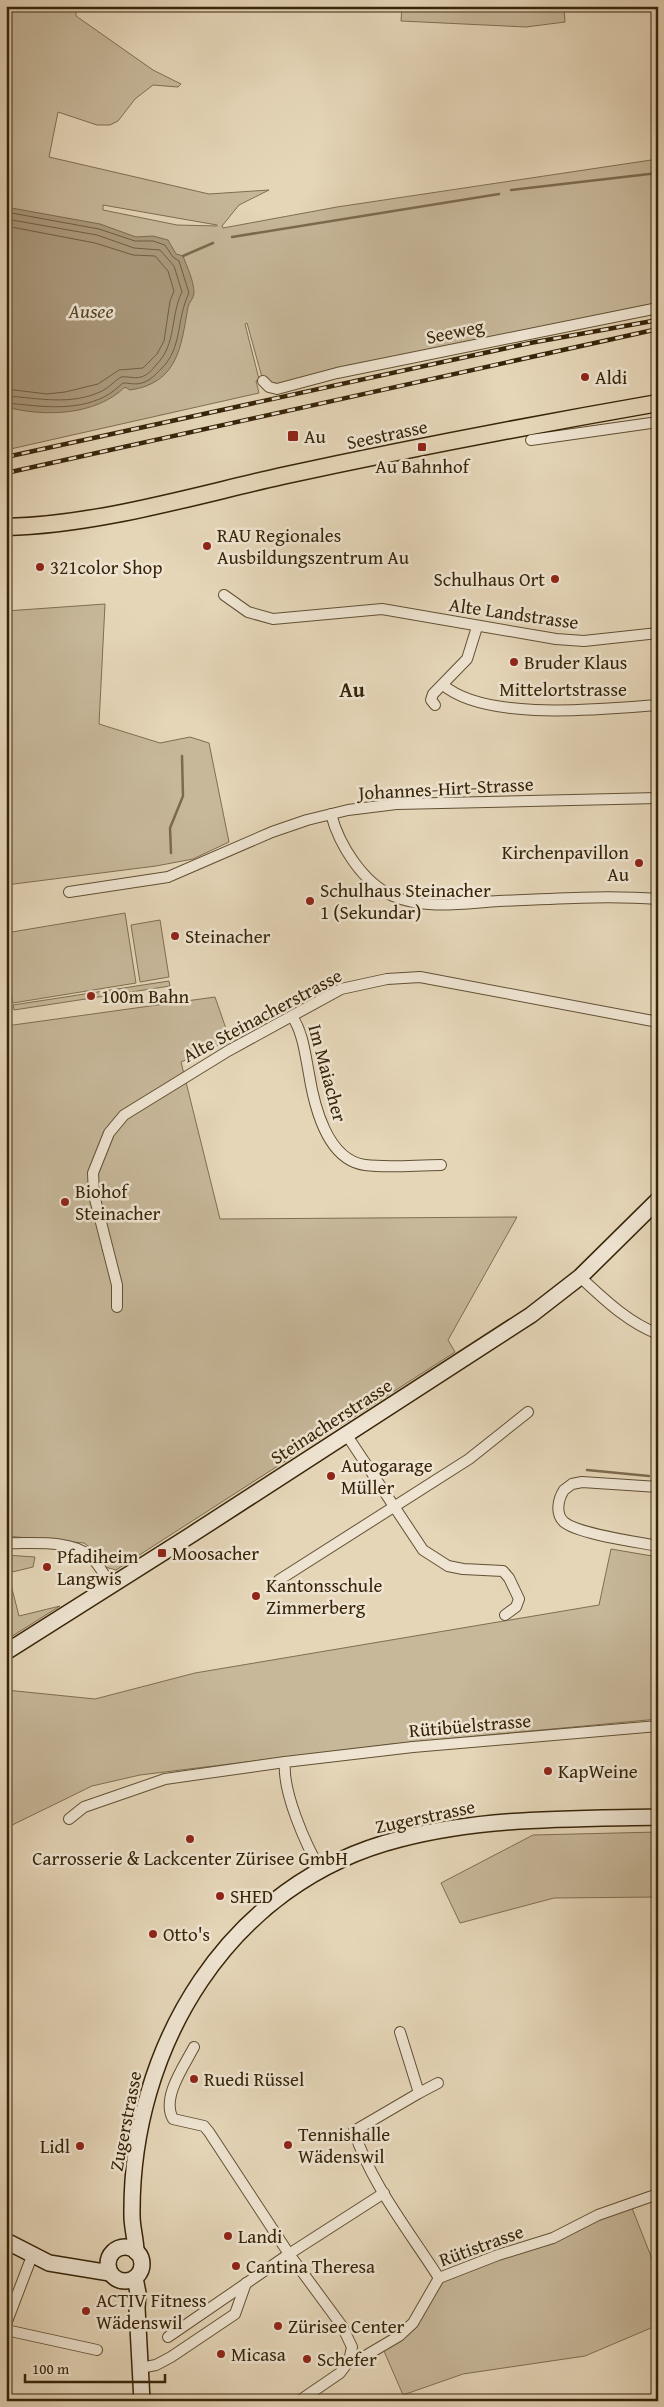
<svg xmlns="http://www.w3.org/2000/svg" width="664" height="2407" font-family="'Gentium Book Plus',serif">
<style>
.green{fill:#c7b89a;stroke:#7f6e51;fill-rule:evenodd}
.water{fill:#aa997c;stroke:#7c6a4e}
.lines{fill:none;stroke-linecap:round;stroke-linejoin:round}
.shore{stroke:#705e42;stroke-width:1}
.stream{stroke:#7c6a4e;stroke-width:2.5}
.street-casing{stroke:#625034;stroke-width:12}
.secondary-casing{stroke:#372408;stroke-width:18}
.primary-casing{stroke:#372408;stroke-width:19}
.street{stroke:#eee4d1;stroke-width:10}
.secondary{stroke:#eee4d1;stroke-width:15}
.primary{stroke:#e5d6b8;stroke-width:16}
.rail-casing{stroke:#372408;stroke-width:4.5}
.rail{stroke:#eee4d1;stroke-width:2.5;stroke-dasharray:8;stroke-linecap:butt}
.poi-dot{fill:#8f2418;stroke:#eee4d1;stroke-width:2}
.labels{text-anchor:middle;stroke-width:5;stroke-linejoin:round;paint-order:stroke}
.street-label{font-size:19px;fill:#372408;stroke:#eee4d1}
.poi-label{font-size:19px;fill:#372408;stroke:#eee4d1;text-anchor:start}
.water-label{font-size:20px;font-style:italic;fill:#5a472b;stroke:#eee4d1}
.quarter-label{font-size:21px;font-weight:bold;fill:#372408;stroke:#eee4d1}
</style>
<rect width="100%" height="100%" fill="#e5d6b8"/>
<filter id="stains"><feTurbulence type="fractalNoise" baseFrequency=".004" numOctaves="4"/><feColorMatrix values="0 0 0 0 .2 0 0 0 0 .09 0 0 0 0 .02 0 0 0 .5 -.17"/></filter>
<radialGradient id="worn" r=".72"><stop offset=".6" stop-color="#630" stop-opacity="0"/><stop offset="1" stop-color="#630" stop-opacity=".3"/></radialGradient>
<g class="green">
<path d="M6,6h70v10l77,54 28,14 -3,3 -25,-2 -18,14 -17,22 -8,4h-13l-39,-13 -9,45 160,37 60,-4 -30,15 -17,21 1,2 114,-21 321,-48v149l-381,81 -14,-8 -16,-58 -2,1 14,55 -3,2 3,12 -253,57zM103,205l114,20v1l-40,-1 -74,-15z"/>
<polygon points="402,6 552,6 564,9 565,22 526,27 401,21"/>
<polygon points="105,604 99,724 160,743 190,737 209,743 229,842 193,859 156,866 6,885 6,611"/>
<polygon points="125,913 136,983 13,1003 6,963 6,933"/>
<polygon points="160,920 169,977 140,982 131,925"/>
<polygon points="169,981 170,986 14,1010 13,1005"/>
<polygon points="215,997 230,1040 181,1062 220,1219 517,1217 448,1340 455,1352 116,1570 105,1567 96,1552 84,1543 6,1536 6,1026"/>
<polygon points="611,1549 658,1557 658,1719 393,1744 140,1775 92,1786 6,1828 6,1690 95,1699 195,1673 599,1605"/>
<polygon points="6,1555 35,1557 33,1567 8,1573 19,1616 60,1606 6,1640"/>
<polygon points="658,1832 658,1897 554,1898 460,1923 441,1883 533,1835"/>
<polygon points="630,2203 658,2274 658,2325 585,2356 463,2374 403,2395 384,2351 387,2344 399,2336 439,2278"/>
</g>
<path class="water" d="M6,207l94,17 36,13 17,-1 15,4 8,14 7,2c4,11 11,25 11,37 0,5 -5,9 -6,14 -7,40 -10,76 -58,83l-5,-3c-30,29 -81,30 -119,20z"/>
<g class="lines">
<g class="shore">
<path d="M6,212l93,17 36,12h18l12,4 8,12 6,4 10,32c-13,26 -6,55 -28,76 -6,6 -10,11 -19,14 -7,2 -12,0 -19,0 -6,5 -11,10 -19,14 -31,15 -65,9 -98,6"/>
<path d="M6,219l91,16 37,13 26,2 14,16 8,26c-12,24 -5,52 -26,73 -4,5 -8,10 -15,12 -7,2 -13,-1 -20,0 -7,4 -11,10 -19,14 -31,15 -63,7 -96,5"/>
<polyline points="6,226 95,243 133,255 155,256 168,271 174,291 170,301 164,341 157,354 143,368 119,370 98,384 65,392 47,394 6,389"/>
</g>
<g class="stream">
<polyline points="511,190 658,173"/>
<polyline points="232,237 499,194"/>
<polyline points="183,256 213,243"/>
<polyline points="171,853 170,828 183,796 182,756"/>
<polyline points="587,1470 649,1476"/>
</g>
<defs>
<g id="street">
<polyline points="263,381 269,387 277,389 337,373 658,308"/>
<polyline points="531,440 658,422"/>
<polyline points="224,595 248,612 273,619 382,609 556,639 584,641 658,633"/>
<path d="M443,685c44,37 159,24 215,20"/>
<polyline points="435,705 431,700 433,694 467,659 477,627"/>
<path d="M331,814c8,31 32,69 62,82 32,14 72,7 106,5 52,-2 106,-6 159,-2"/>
<polyline points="69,892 168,877 272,832 307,820 348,810 396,804 658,798"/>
<path d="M292,1016c11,17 13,37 17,58 5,31 18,86 56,91 24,3 51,0 76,0"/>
<path d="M580,1277c24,22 47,45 78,57"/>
<polyline points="117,1307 117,1285 94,1195 93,1173 109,1133 124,1115 228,1051 341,989 387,979 420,977 658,1022"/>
<polyline points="346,1434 423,1550 448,1566 463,1569 503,1571 509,1578 519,1599 516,1607 505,1615"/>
<path d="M658,1487l-76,-5 -10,2 -8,6c-6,9 -9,24 0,32 14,12 74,20 94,24"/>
<path d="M6,1543c25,1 64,-4 84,13 9,8 14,19 21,29"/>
<polyline points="279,1580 469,1459 528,1412"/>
<polyline points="69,1819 84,1807 165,1779 285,1762"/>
<path d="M321,1871c-15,-26 -39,-79 -36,-109l128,-15 245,-21"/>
<path d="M400,2032l19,61 -65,38c17,53 55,100 85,147"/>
<path d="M194,2047c-10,19 -33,51 -21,72l31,7 5,6 80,122 53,72 10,21 -3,14"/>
<polyline points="419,2093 438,2083"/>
<polyline points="6,2324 32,2256"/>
<polyline points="6,2330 97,2350"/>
<polyline points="168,2337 289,2254 384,2193"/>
<polyline points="140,2368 156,2365 171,2357 235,2314 246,2283"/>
<polyline points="299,2401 340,2373 349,2361 360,2359 399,2336 413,2323 439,2278 498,2255 553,2238 598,2215 658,2194"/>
</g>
<g id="secondary">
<polyline points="6,1652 191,1535 531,1315 580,1277 658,1200"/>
<polyline points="6,2241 49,2263 110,2273"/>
<circle cx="125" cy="2264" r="17"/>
<path d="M136,2252c0,-12 -4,-24 -4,-36 -2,-169 97,-334 268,-377 84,-22 172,-20 258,-22"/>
<polyline points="135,2278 138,2293 137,2308 142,2401"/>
</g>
<path id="primary" d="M6,527c91,-2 187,-31 276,-51 125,-27 250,-51 376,-73"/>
</defs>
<use href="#street" class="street-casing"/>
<use href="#secondary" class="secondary-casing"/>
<use href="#primary" class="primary-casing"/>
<use href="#street" class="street"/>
<use href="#secondary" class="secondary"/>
<use href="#primary" class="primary"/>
<defs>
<g id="rail">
<polyline points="6,457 530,343 658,320"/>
<polyline points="6,473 658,329"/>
</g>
</defs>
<use href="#rail" class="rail-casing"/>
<use href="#rail" class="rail"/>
</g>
<g class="poi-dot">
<circle cx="585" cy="377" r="5"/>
<rect x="287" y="430" width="12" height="12" rx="2.5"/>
<rect x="417" y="442" width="10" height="10" rx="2.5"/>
<circle cx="207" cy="546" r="5"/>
<circle cx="40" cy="567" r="5"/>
<circle cx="555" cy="579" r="5"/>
<circle cx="514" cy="662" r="5"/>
<circle cx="639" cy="863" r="5"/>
<circle cx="310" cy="901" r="5"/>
<circle cx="175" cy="936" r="5"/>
<circle cx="91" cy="996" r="5"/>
<circle cx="65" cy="1202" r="5"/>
<circle cx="331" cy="1476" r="5"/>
<rect x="157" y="1548" width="10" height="10" rx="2.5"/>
<circle cx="47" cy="1567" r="5"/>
<circle cx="256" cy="1596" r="5"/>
<circle cx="548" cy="1771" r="5"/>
<circle cx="190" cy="1839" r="5"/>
<circle cx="220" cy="1896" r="5"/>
<circle cx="153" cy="1934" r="5"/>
<circle cx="194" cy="2079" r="5"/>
<circle cx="288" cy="2145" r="5"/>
<circle cx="80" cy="2146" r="5"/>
<circle cx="228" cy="2236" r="5"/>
<circle cx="236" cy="2266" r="5"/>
<circle cx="86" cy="2311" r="5"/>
<circle cx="278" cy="2326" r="5"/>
<circle cx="221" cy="2354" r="5"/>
<circle cx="307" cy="2359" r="5"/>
</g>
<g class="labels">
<g class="street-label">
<text transform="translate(455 331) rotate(-12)" y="7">Seeweg</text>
<text transform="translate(387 434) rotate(-12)" y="7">Seestrasse</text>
<text transform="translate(514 613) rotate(8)" y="7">Alte Landstrasse</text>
<text x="563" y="696">Mittelortstrasse</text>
<text transform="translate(446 788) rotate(-3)" y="7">Johannes-Hirt-Strasse</text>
<text transform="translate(262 1015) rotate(-28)" y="7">Alte Steinacherstrasse</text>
<text transform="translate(328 1073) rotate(75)" y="7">Im Maiacher</text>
<text transform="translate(331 1421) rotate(-33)" y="7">Steinacherstrasse</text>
<text transform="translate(470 1725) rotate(-5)" y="7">Rütibüelstrasse</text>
<text transform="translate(425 1816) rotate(-12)" y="7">Zugerstrasse</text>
<text transform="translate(125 2121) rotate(-79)" y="7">Zugerstrasse</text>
<text transform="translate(481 2245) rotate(-20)" y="7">Rütistrasse</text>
</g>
<g class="poi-label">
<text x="595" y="384">Aldi</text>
<text x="304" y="443">Au</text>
<text x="422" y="473" text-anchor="middle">Au Bahnhof</text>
<text x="217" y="542">RAU Regionales<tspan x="217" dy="22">Ausbildungszentrum Au</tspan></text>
<text x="50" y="574">321color Shop</text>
<text x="545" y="586" text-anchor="end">Schulhaus Ort</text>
<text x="524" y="669">Bruder Klaus</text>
<text x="629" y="859" text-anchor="end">Kirchenpavillon<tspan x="629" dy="22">Au</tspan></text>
<text x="320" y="897">Schulhaus Steinacher<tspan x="320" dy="22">1 (Sekundar)</tspan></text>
<text x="185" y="943">Steinacher</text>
<text x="101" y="1003">100m Bahn</text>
<text x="75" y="1198">Biohof<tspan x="75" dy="22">Steinacher</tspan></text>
<text x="341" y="1472">Autogarage<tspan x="341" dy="22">Müller</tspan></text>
<text x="172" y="1560">Moosacher</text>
<text x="57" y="1563">Pfadiheim<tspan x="57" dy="22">Langwis</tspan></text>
<text x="266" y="1592">Kantonsschule<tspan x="266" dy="22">Zimmerberg</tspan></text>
<text x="558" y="1778">KapWeine</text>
<text x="190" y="1865" text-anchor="middle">Carrosserie &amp; Lackcenter Zürisee GmbH</text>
<text x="230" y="1903">SHED</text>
<text x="163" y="1941">Otto's</text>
<text x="204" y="2086">Ruedi Rüssel</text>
<text x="298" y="2141">Tennishalle<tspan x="298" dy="22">Wädenswil</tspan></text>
<text x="70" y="2153" text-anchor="end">Lidl</text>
<text x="238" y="2243">Landi</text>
<text x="246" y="2273">Cantina Theresa</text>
<text x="96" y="2307">ACTIV Fitness<tspan x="96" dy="22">Wädenswil</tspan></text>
<text x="288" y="2333">Zürisee Center</text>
<text x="231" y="2361">Micasa</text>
<text x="317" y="2366">Schefer</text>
</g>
<g class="water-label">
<text x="91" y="318">Ausee</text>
</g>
<g class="quarter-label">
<text x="352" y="697">Au</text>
</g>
</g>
<rect width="664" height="2407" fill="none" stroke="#e5d6b8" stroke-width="25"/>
<rect x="8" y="8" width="649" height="2392" fill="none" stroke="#372408" stroke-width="2.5"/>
<rect x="12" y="12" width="639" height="2382" fill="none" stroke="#372408"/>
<path d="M25 2374v8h140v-8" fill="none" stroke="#372408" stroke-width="2.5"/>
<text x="32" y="2374" font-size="15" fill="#372408" stroke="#eee4d1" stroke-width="4" paint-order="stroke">100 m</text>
<rect width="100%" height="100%" filter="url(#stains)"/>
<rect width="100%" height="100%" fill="url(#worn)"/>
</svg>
